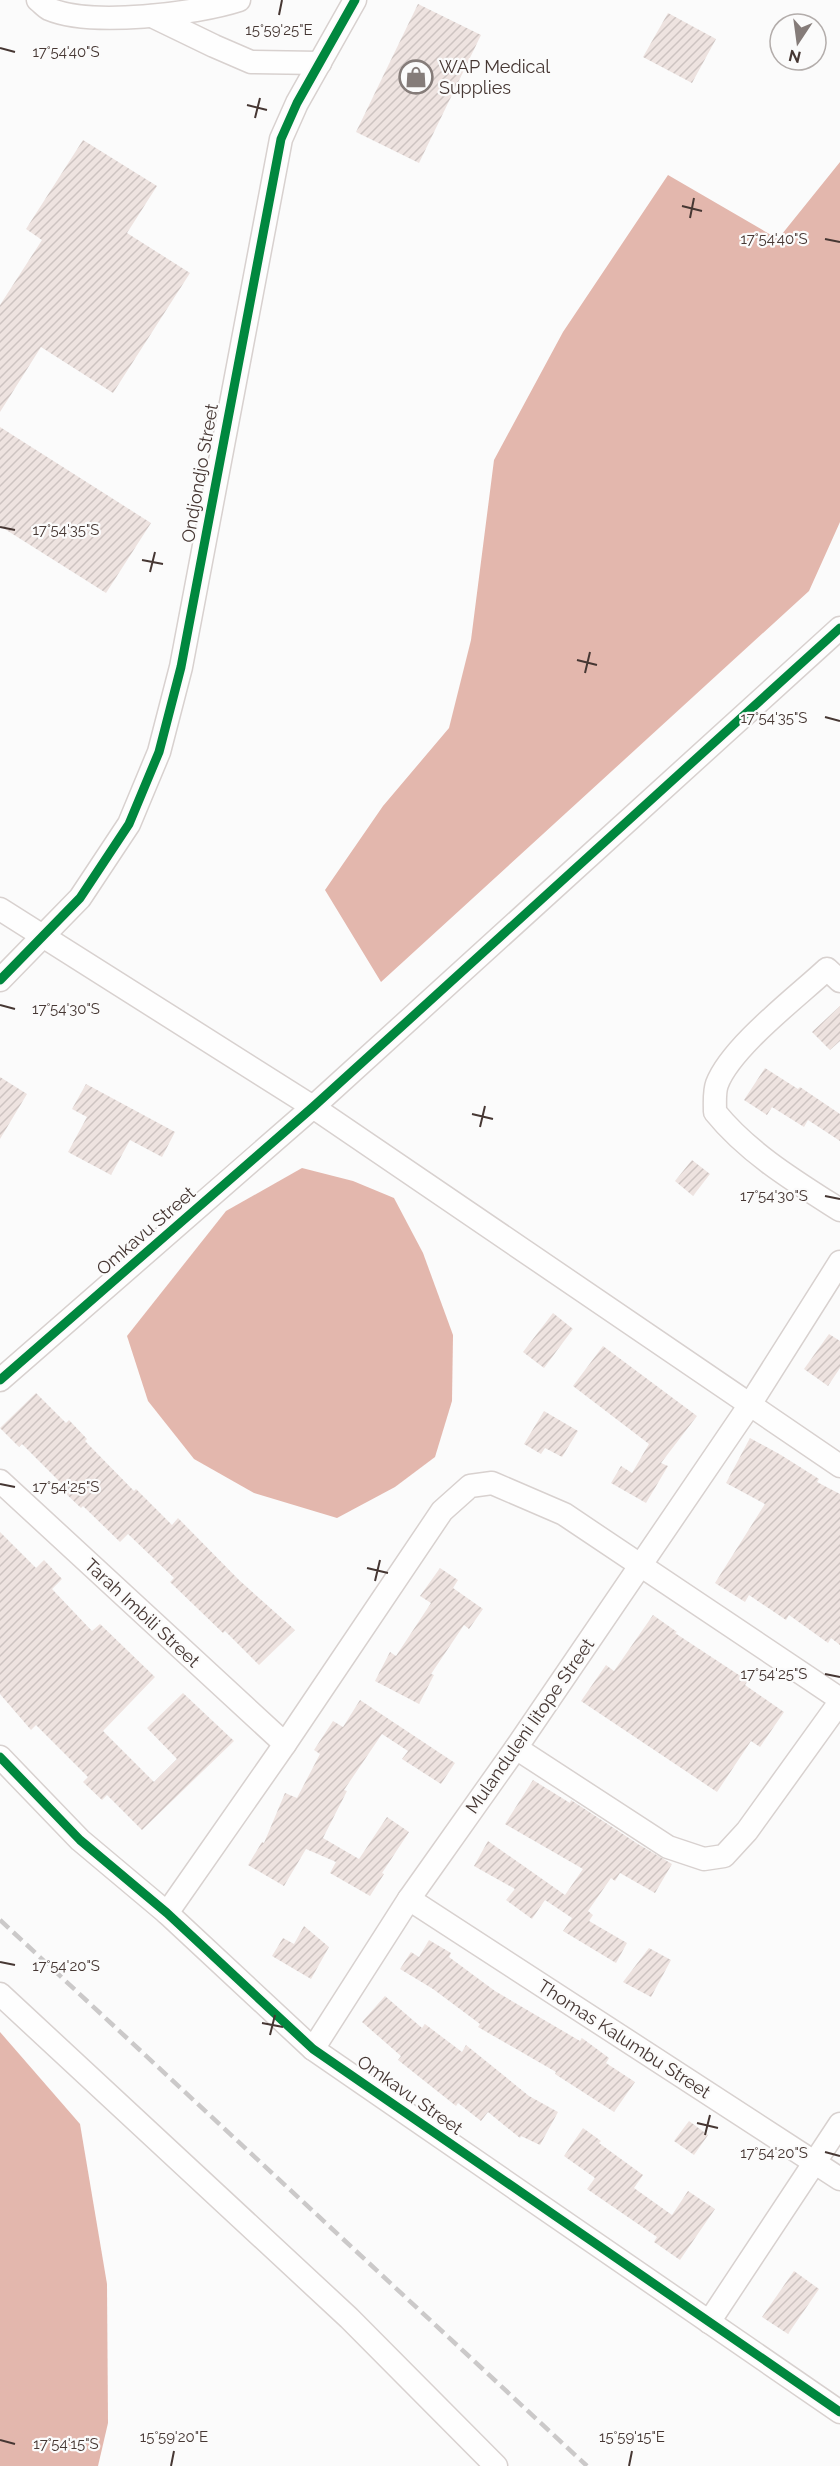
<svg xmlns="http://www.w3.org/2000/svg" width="840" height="2466" font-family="Raleway,sans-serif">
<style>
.water{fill:#e3b7ad}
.building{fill:url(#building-hatch)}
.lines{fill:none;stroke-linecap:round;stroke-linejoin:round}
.minor-casing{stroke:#d8d1cf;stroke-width:25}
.minor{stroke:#fefefe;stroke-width:22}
.rail{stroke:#cbc9c9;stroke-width:4.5;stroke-dasharray:12 6;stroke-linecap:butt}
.cycleway-casing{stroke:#fbfbfb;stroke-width:13}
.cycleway{stroke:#00873e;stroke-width:9}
.ticks{fill:none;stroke:#463733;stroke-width:2}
.labels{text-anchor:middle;stroke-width:4.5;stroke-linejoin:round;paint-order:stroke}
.poi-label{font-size:18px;fill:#463733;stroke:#fbfbfb;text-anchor:start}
.street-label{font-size:18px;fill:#463733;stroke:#fbfbfb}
.ticks-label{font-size:15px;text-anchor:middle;fill:#463733;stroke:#fbfbfb;stroke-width:4.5;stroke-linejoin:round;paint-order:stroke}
</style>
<defs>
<pattern id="building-hatch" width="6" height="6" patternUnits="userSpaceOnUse" patternTransform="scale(1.5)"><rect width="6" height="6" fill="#eee3e0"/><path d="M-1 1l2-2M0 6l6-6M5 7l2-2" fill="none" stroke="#cdc3c1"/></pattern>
</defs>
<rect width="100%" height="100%" fill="#fbfbfb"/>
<g class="water">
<polygon points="840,162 840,522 809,591 381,982 325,890 383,806 449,728 471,640 494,460 563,332 668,175 778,239"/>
<polygon points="302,1168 353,1181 394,1198 423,1253 453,1335 452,1401 435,1457 395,1487 337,1518 254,1493 194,1459 148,1401 127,1336 226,1211"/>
<polygon points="0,2032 80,2124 107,2284 108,2423 98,2466 0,2466"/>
</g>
<g class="building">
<polygon points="418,4 481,35 419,163 356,132"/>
<polygon points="668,13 716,39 692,83 643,57"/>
<polygon points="83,140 157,186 127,233 190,273 113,393 41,347 0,412 0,305 42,240 26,229"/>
<polygon points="0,427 151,523 106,593 0,526"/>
<polygon points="840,1006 840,1041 830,1050 812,1032"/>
<polygon points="765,1068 798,1089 800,1087 840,1114 840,1141 808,1120 804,1127 772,1107 767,1115 744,1100"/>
<polygon points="0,1077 27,1094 0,1139"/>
<polygon points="86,1084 175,1132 162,1157 130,1140 111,1175 68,1152 87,1117 72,1109"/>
<polygon points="692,1160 710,1174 693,1196 675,1181"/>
<polygon points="553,1313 573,1329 544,1368 523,1352"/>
<polygon points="829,1334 840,1341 840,1368 828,1386 804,1369"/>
<polygon points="603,1346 697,1416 661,1463 668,1466 646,1503 611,1483 621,1466 632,1473 649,1444 573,1386"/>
<polygon points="36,1393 66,1423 69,1420 87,1439 85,1441 134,1491 136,1489 172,1525 178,1518 239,1580 295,1630 259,1665 225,1631 223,1633 170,1582 174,1578 128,1534 120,1542 83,1506 81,1508 62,1490 65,1487 22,1444 19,1447 0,1428"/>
<polygon points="544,1411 578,1431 562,1457 545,1448 541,1454 524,1444"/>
<polygon points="750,1438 781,1455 819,1479 817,1482 840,1494 840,1645 831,1638 828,1643 789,1615 786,1620 749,1595 745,1602 715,1583 765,1504 726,1483"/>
<polygon points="0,1532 36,1568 44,1560 62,1579 52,1589 92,1631 100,1624 155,1677 103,1731 154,1782 177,1759 147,1728 183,1693 234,1741 142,1830 107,1795 102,1800 83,1782 88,1777 36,1725 31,1730 0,1694"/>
<polygon points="440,1568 458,1580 453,1588 483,1609 469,1629 464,1625 431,1674 434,1675 419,1704 375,1681 390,1652 396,1656 431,1603 420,1596"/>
<polygon points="653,1615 677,1632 675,1633 748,1681 745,1685 784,1712 760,1747 751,1741 717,1792 581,1701 606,1665 614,1671"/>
<polygon points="360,1700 455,1763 441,1784 402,1759 408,1751 382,1734 344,1790 347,1791 323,1838 359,1859 387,1817 409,1832 382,1873 384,1874 370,1896 330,1873 336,1862 306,1849 284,1886 248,1865 262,1842 264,1843 285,1793 297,1798 320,1754 314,1750 333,1721 343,1727"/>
<polygon points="533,1780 570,1803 571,1800 638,1844 672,1864 655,1893 620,1873 615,1881 611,1878 588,1911 593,1915 589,1921 627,1943 616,1963 563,1931 572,1918 545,1900 532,1919 506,1900 515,1889 474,1866 488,1841 565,1895 583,1869 505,1824"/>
<polygon points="304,1926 329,1947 311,1979 272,1956 283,1938 294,1944"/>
<polygon points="429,1940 451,1953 449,1957 495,1991 580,2041 582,2038 609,2058 606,2063 635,2082 614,2112 555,2074 556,2072 478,2027 480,2024 433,1989 400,1969 411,1952 419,1957"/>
<polygon points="649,1948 671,1960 651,1997 623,1982"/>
<polygon points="385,1996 422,2028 425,2024 462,2052 466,2045 529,2096 558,2112 540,2145 521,2136 520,2138 488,2112 481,2121 458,2103 456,2106 398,2060 401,2056 362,2022"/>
<polygon points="689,2121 708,2135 694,2155 674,2141"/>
<polygon points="583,2128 601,2141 599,2143 643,2175 634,2188 672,2215 688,2191 715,2209 680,2260 654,2242 657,2237 587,2189 595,2178 564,2156"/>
<polygon points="794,2271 819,2289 788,2334 762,2317"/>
</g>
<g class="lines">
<defs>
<g id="minor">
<path d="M38,0c4,3 7,7 11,9 42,18 147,5 190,-9"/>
<polyline points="152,16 214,46 251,62 320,63"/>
<polyline points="0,909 313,1107 840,1466"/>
<polyline points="0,980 80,898 129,824 159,752 181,667 281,139 297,103 355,0"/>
<path d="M840,981l-13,-12c-30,28 -96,78 -110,115 -3,8 -2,19 -2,28 33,41 81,70 125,98"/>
<polyline points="0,1380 313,1107 840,628"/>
<polyline points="0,1481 285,1744"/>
<polyline points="516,1748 668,1847 704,1859 724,1856 747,1831 840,1702"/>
<polyline points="0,1757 80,1840 167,1913 313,2049 840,2412"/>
<polyline points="409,1899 840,2179"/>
<polyline points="167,1913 285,1744 442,1511 470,1486 492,1483 564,1514 840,1699"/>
<polyline points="0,1994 349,2318 496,2466"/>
<polyline points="313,2049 409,1899 516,1748 749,1406 840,1262"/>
<polyline points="709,2322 840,2124"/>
</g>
</defs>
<use href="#minor" class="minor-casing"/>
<use href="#minor" class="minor"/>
<polyline class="rail" points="0,1920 587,2466"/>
<defs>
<g id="cycleway">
<polyline points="0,980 80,898 129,824 159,752 181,667 281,139 297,103 355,0"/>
<polyline points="0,1380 313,1107 840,628"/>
<polyline points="0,1757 80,1840 167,1913 313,2049 840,2412"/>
</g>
</defs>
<use href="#cycleway" class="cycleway-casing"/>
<use href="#cycleway" class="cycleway"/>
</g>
<path class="ticks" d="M279,15l3,-15M0,48l15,4M247,105l20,5M255,118l5,-20M682,206l20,5M690,218l4,-20M825,239l15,3M0,527l15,3M142,560l21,4M150,572l5,-20M577,660l20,5M585,673l5,-21M825,717l15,4M0,1005l15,4M472,1114l21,5M480,1127l5,-21M825,1196l15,3M0,1484l15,3M367,1568l21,5M375,1581l5,-21M825,1674l15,3M0,1962l15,3M262,2023l21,4M270,2035l5,-20M697,2123l21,5M705,2135l5,-20M825,2152l15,4M0,2440l15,4M171,2466l3,-15M629,2466l3,-15"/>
<defs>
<symbol id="shop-ring" viewBox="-11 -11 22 22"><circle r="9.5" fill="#fbfbfb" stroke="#857c79" stroke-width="1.5"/><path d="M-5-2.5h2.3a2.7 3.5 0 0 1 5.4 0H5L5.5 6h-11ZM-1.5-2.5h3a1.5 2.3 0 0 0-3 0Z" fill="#857c79"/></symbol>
</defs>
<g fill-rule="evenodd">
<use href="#shop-ring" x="397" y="58" width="38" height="38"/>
</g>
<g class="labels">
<g class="poi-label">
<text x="439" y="73">WAP Medical<tspan x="439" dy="21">Supplies</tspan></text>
</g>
<g class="street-label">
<text transform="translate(200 473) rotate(-80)" y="6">Ondjondjo Street</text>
<text transform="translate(146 1231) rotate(-41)" y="6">Omkavu Street</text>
<text transform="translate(142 1613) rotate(43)" y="6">Tarah Imbili Street</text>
<text transform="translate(530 1726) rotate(-55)" y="6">Mulanduleni Iitope Street</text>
<text transform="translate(624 2039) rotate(33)" y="6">Thomas Kalumbu Street</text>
<text transform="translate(410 2095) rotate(35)" y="6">Omkavu Street</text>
</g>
</g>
<g class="ticks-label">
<text x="279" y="35">15°59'25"E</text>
<text x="66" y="57">17°54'40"S</text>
<text x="774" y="244">17°54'40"S</text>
<text x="66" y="535">17°54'35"S</text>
<text x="774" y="723">17°54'35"S</text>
<text x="66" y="1014">17°54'30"S</text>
<text x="774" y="1201">17°54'30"S</text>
<text x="66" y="1492">17°54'25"S</text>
<text x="774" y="1679">17°54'25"S</text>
<text x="66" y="1971">17°54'20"S</text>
<text x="774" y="2158">17°54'20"S</text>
<text x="174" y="2442">15°59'20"E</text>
<text x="632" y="2442">15°59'15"E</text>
<text x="66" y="2449">17°54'15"S</text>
</g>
<g transform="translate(798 42) rotate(193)"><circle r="28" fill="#fbfbfb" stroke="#b3adab" stroke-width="1.5"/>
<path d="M0-4.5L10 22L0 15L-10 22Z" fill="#857c79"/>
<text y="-9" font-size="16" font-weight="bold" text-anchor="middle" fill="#463733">N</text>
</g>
</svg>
